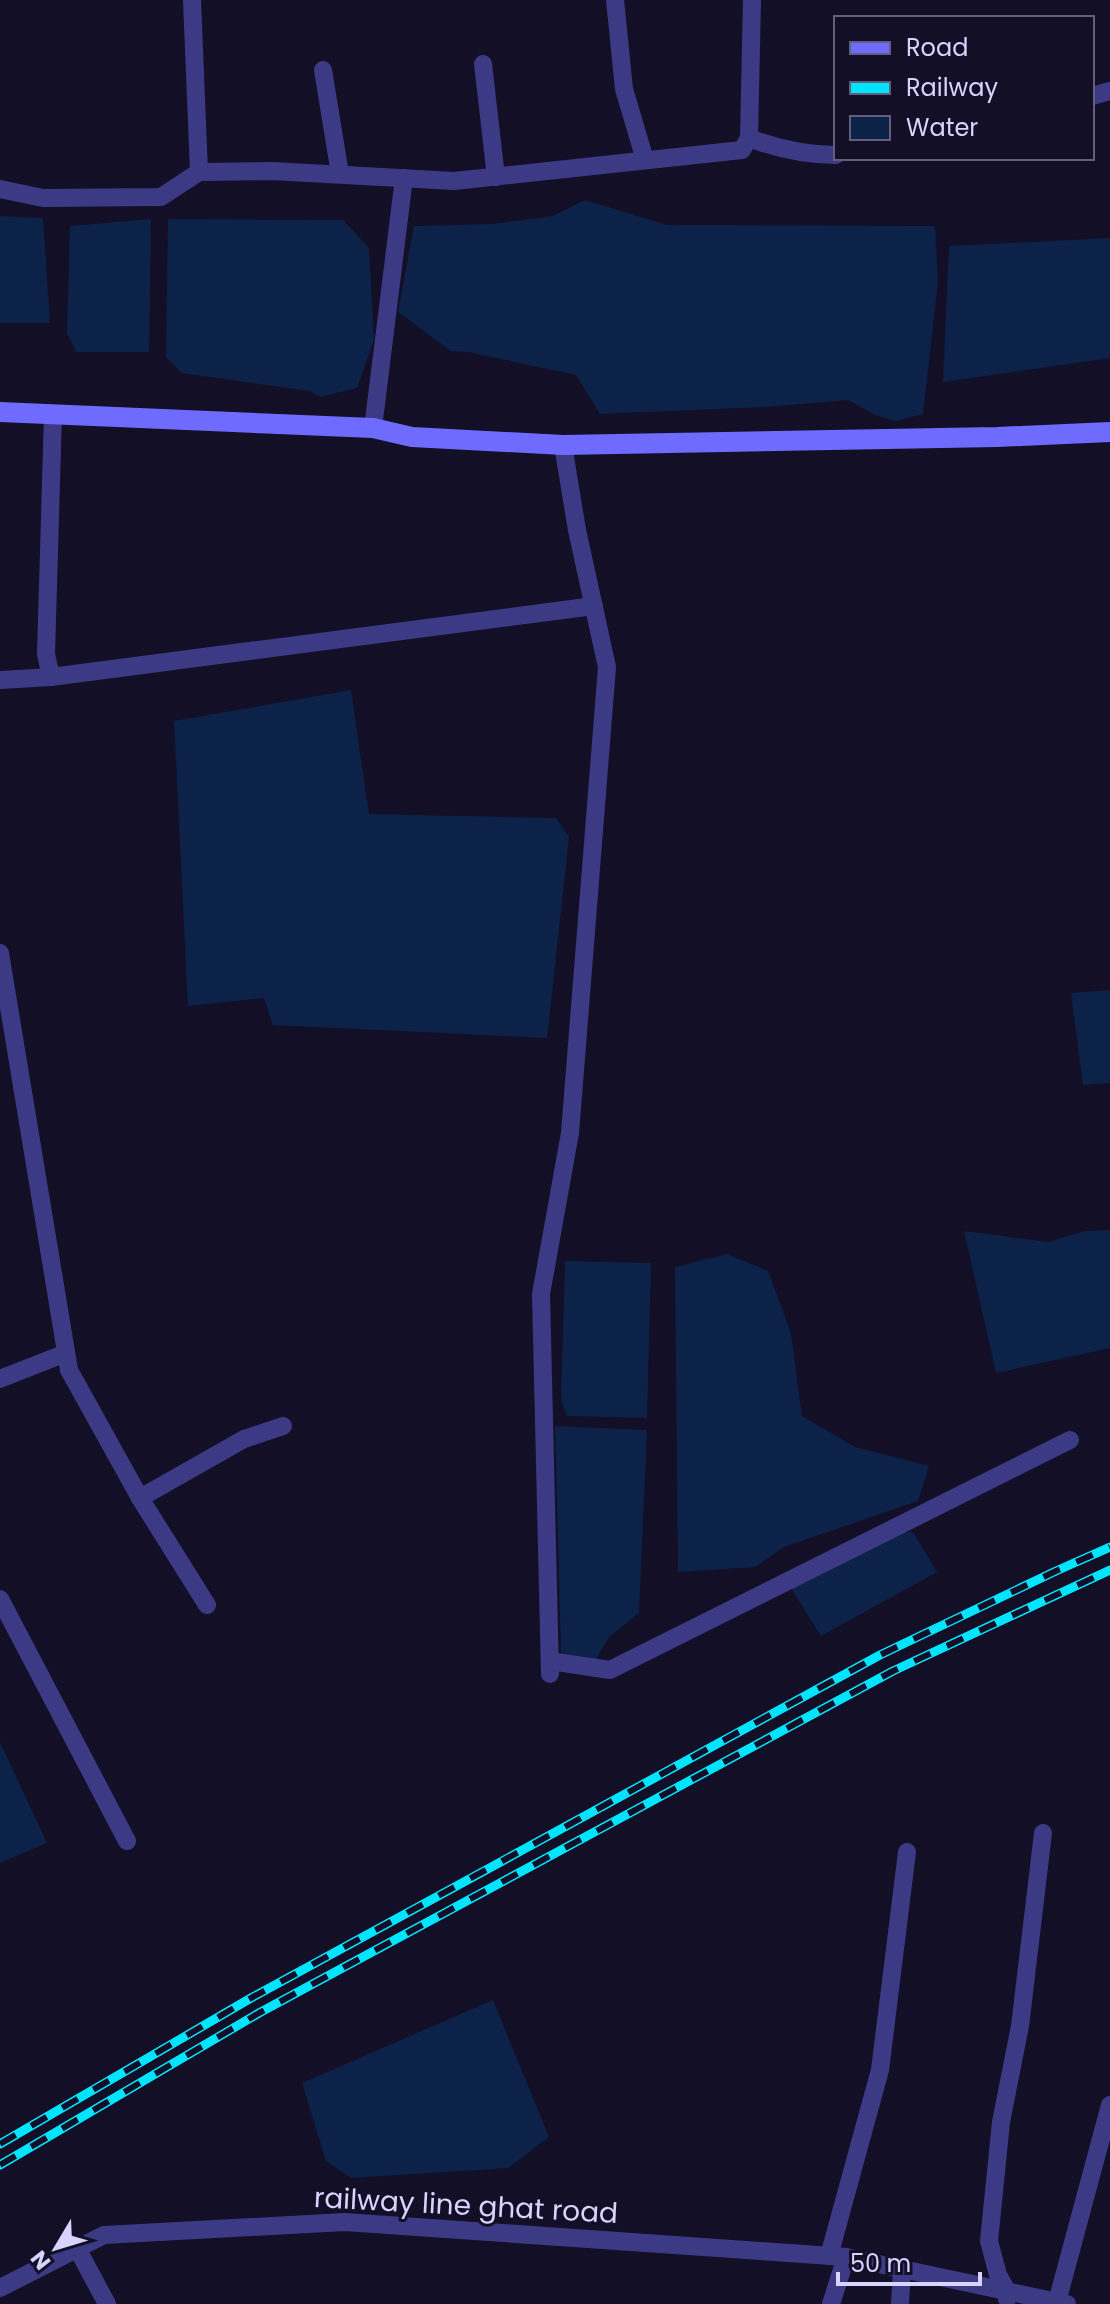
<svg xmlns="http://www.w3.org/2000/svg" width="1110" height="2304" font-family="Poppins,sans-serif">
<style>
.water{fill:#0c2248}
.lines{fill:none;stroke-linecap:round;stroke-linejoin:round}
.street{stroke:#3d3a85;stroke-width:18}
.secondary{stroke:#6f6bff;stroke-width:20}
.rail-casing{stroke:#00e5ff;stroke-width:9}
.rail{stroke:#130f26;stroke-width:6;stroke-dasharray:18;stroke-linecap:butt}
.labels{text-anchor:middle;stroke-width:6;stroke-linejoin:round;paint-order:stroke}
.street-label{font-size:28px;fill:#d9d4ff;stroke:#130f26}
</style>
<rect width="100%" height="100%" fill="#130f26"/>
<g class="water">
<polygon points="585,200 667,225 935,226 938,282 923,414 896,421 875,415 848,400 766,407 600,414 576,375 469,352 451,351 398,312 414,226 493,224 553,216"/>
<polygon points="0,216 43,218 50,323 0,323"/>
<polygon points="151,219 149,352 76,352 67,333 70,226"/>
<polygon points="168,219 343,220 369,248 374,340 357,388 320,397 310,391 182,373 166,357"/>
<polygon points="1110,238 1110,358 943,382 949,246"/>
<polygon points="351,690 369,814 556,818 569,837 547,1038 273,1025 264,998 188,1006 174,721"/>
<polygon points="1110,990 1110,1083 1083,1085 1071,993"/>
<polygon points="1110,1230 1110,1348 996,1373 964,1231 1048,1242 1085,1231"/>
<polygon points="727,1254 768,1271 791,1333 802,1416 855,1447 929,1466 918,1501 784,1547 755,1567 678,1572 675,1267"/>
<polygon points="565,1261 651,1263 647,1418 567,1416 561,1400"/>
<polygon points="555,1426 647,1430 639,1613 609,1637 596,1660 561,1653"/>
<polygon points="913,1532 937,1572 821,1636 791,1588 866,1535"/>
<polygon points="0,1742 47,1843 0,1863"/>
<polygon points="493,2000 549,2137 508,2168 351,2178 326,2161 302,2083"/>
</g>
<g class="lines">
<g class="street">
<polyline points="192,0 199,172"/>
<polyline points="615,0 624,89 645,160"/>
<polyline points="483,64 496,177"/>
<polyline points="323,70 340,174"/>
<polyline points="1092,96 1110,91"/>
<path d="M749,138c29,11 55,17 87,17"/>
<polyline points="0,189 43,198 161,197 199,172 272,171 454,181 742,150 749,138 752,0"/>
<polyline points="373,428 404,178"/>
<polyline points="51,677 46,654 53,414"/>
<polyline points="0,680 51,677 594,606"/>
<polyline points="0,953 69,1370 140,1498 207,1605"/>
<polyline points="0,1379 66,1353"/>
<polyline points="140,1498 244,1439 283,1426"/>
<polyline points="0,1599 127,1841"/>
<polyline points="550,1661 610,1670 1070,1440"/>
<polyline points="550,1674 541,1294 570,1133 607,667 577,530 563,445"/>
<polyline points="77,2248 107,2304"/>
<polyline points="829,2256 880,2070 907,1852"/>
<polyline points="0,2288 104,2235 345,2222 846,2257 1067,2304"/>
<polyline points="1007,2299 1007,2291 998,2275 989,2241 1001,2122 1020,2026 1043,1833"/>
<polyline points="1057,2302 1110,2105"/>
<polyline points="831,2304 846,2257"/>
<polyline points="900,2304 902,2269"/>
</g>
<polyline class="secondary" points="0,412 373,428 412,437 563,445 997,437 1110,432"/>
<defs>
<g id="rail">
<polyline points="0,2144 251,1998 880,1655 1056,1571 1110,1547"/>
<polyline points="0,2165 259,2013 893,1671 1110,1570"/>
</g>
</defs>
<use href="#rail" class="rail-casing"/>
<use href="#rail" class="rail"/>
</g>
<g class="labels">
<g class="street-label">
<text transform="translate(466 2205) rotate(3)" y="10">railway line ghat road</text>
</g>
</g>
<rect x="834" y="16" width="260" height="144" fill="#130f26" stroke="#625e7d" stroke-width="2"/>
<rect x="850" y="42" width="40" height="12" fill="#6f6bff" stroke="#625e7d" stroke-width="2"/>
<text x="906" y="56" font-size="24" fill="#d9d4ff">Road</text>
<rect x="850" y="82" width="40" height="12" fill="#00e5ff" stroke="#625e7d" stroke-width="2"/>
<text x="906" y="96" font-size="24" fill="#d9d4ff">Railway</text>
<rect x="850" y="116" width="40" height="24" fill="#0c2248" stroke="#625e7d" stroke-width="2"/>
<text x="906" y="136" font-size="24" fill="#d9d4ff">Water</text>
<g transform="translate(56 2248) rotate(232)" stroke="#130f26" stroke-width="6" paint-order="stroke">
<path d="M0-6L14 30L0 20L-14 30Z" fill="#d9d4ff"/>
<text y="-12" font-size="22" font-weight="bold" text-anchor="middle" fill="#d9d4ff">N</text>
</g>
<path d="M838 2272v12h142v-12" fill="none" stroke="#d9d4ff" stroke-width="4"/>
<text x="850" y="2272" font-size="24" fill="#d9d4ff" stroke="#130f26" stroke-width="6" paint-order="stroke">50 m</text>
</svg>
